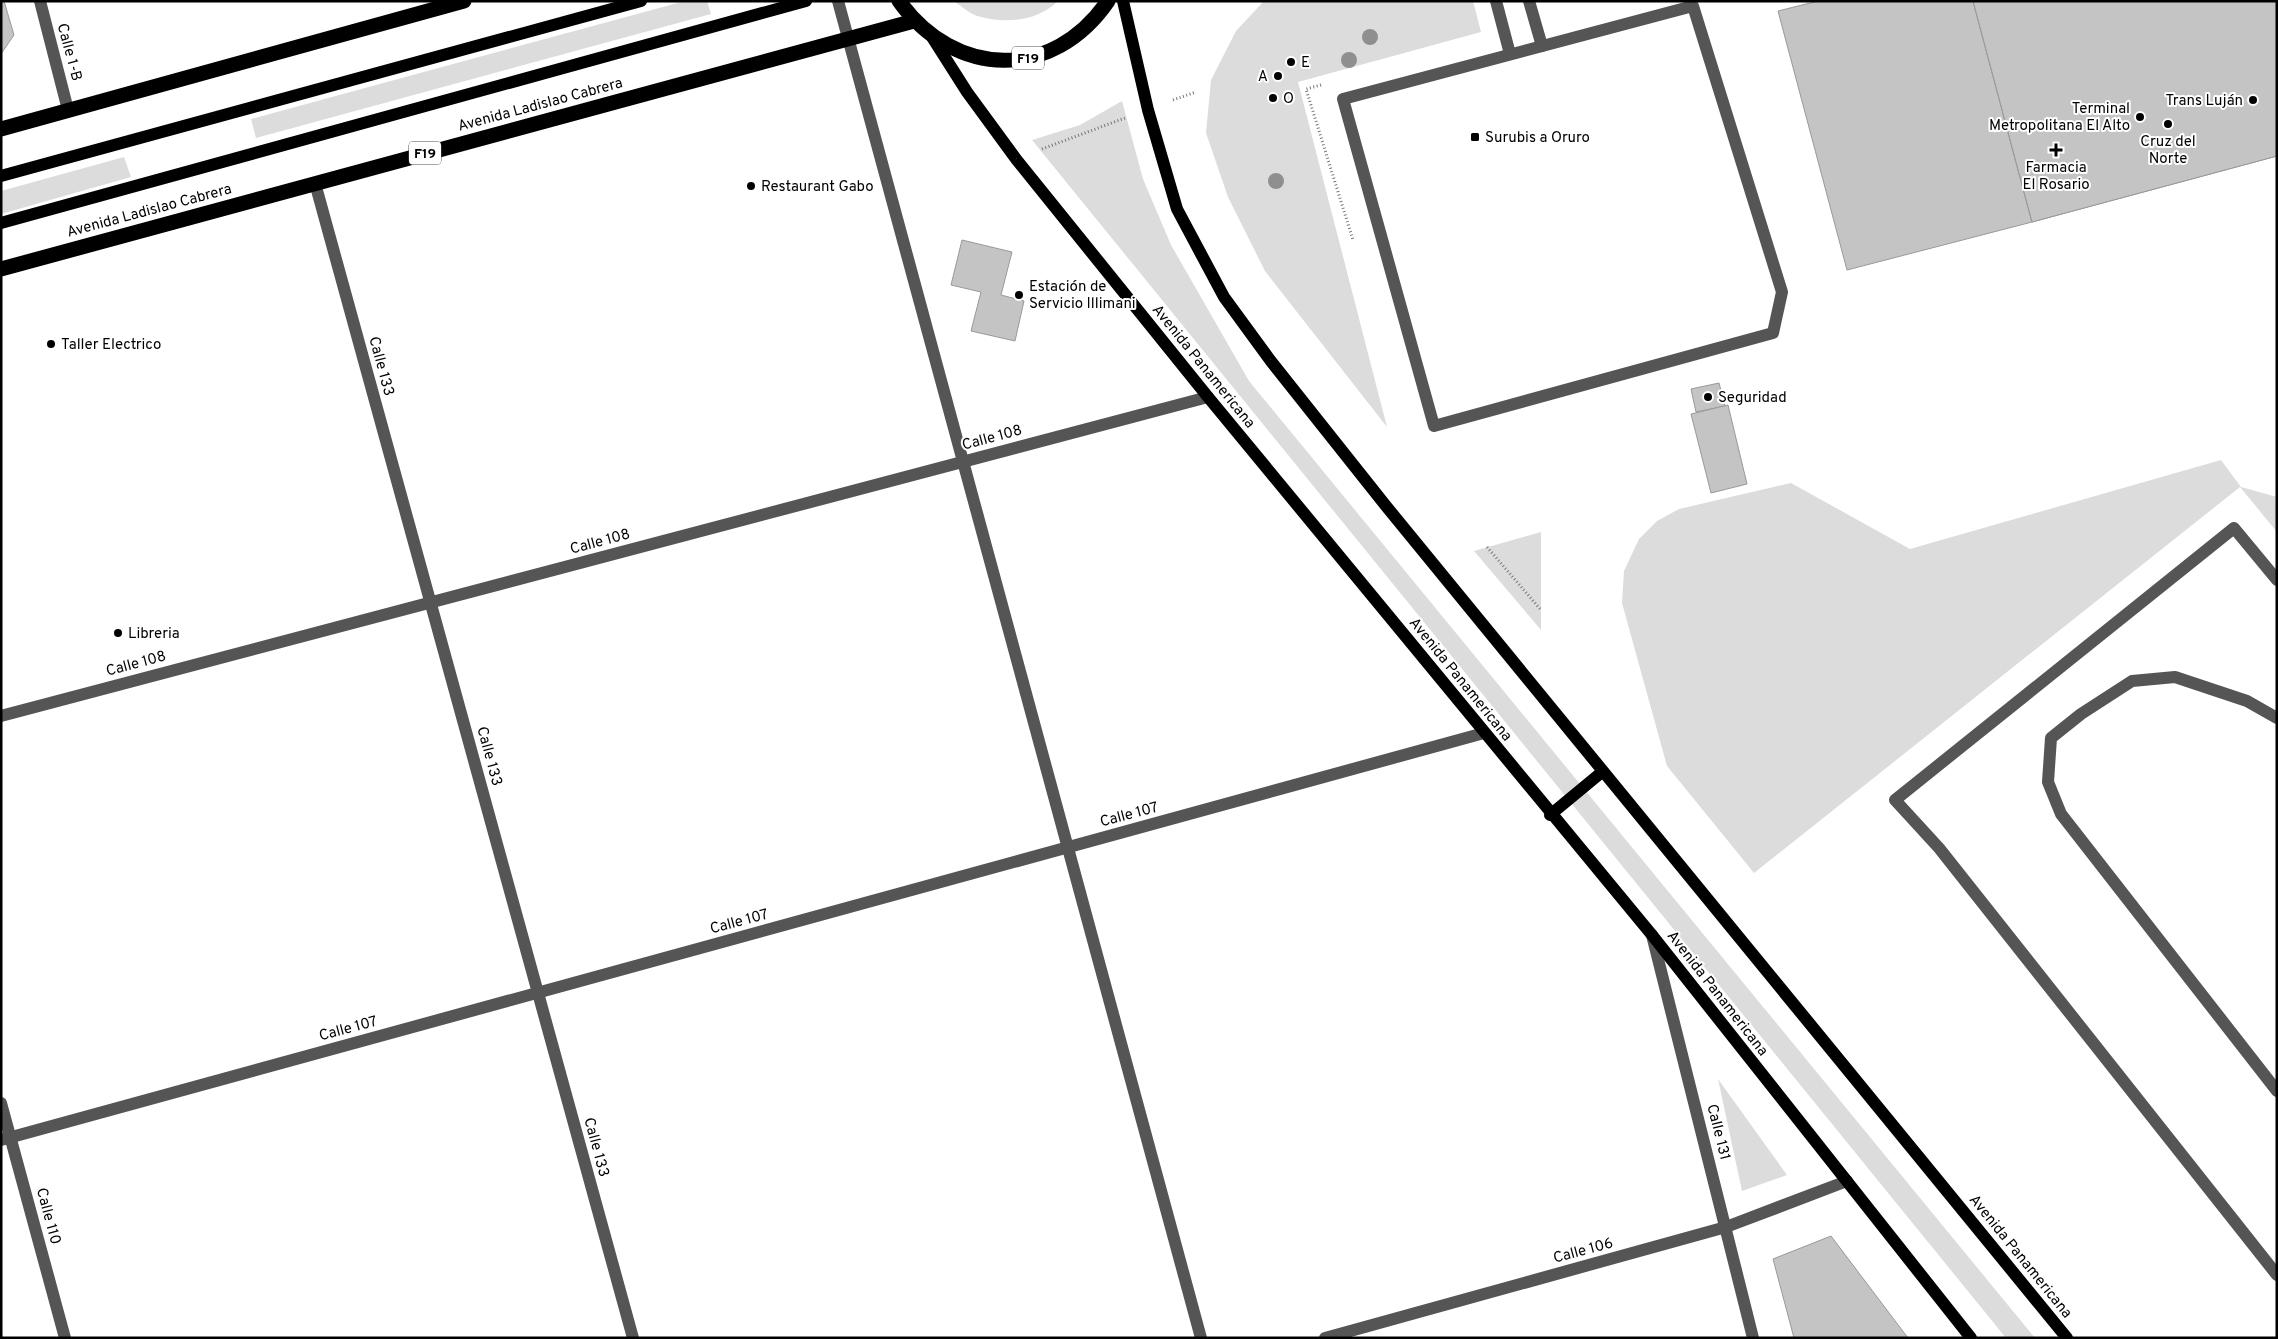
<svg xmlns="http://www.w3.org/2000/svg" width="2278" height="1339" font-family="Overpass,sans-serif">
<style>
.green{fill:#dcdcdc}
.building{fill:#c4c4c4;stroke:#999}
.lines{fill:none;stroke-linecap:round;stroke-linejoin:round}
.path{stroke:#777;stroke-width:3;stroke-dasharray:1 2.5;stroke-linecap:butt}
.minor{stroke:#555;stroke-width:12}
.major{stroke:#000;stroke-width:12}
.highway{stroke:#000;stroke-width:15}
.tree{fill:#8f8f8f}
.poi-dot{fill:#000;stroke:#fff;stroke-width:2}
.labels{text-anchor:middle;stroke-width:4;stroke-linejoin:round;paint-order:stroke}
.shield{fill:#fff;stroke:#4c4c4c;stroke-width:1}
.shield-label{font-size:14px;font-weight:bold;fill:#000}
.street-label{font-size:15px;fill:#000;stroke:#fff}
.poi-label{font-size:15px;fill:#000;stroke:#fff;text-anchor:start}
</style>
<rect width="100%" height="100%" fill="#fff"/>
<g class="green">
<polygon points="685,1 707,1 711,14 256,138 251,119"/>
<path d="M954,1h104c-21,21 -54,23 -81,15 -8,-3 -16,-10 -23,-15z"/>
<polygon points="1264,1 1473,1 1481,32 1298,82 1387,427 1265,271 1228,197 1206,133 1211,80 1236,31"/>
<polygon points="1122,101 1143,179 1171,245 1249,381 2035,1338 2006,1338 1032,140 1080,125"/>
<polygon points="124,157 131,177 1,214 1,191"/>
<polygon points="2221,460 2241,487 2277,497 2277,532 2240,487 1754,873 1667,766 1622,603 1624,571 1639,539 1657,521 1679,509 1791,483 1910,549"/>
<polygon points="1541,532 1541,630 1474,551"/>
<polygon points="1718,1079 1787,1175 1742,1191"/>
</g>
<g class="building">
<polygon points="1,1 4,1 14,35 1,54"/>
<polygon points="1818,1 1973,1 2032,222 1847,270 1778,11"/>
<polygon points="1973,1 2277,1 2277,156 2032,222"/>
<polygon points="1973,1 2277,1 2277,156 2032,222"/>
<polygon points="962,240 1012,252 1001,295 1024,301 1015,341 971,331 981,292 951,285"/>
<polygon points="1719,383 1725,406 1696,412 1691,389"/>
<polygon points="1728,405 1747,484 1711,493 1691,414"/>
<polygon points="1831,1236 1908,1338 1794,1338 1773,1259"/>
</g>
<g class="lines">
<g class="path">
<polyline points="1321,85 1306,89 1353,240"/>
<polyline points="1173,100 1196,92"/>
<polyline points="1042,149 1125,118"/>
<polyline points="1487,547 1541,610"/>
</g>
<g class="minor">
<polyline points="40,1 68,110"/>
<polyline points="838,1 1201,1338"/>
<polyline points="1496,1 1510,54"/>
<polyline points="1529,1 1542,46"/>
<polygon points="1693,6 1782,292 1773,333 1434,426 1343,99"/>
<polyline points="315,183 633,1338"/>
<polyline points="2277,580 2234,528 1895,800 1939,848 2277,1275"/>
<polyline points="1,716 1208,397"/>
<polyline points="2277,718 2247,701 2175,677 2132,681 2081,714 2051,738 2048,782 2061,814 2277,1091"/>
<polyline points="1652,935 1753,1338"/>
<polyline points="1,1103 65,1338"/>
<polyline points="1,1140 1484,733"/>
<polyline points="1325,1338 1726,1227 1847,1181"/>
</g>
<g class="major">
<polyline points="1123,1 1148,110 1177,209 1224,297 1270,360 1386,506 2067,1338"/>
<polyline points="932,37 967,92 1016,159 1208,397 1652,935 1971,1338"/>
<polyline points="1,176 641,1"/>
<polyline points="1,223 806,1"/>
<polyline points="1550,815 1602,772"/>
</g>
<g class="highway">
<path d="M899,1c56,78 154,80 209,0"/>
<polyline points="1,129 464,1"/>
<polyline points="1,269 914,21"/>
</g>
</g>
<g class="tree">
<circle cx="1370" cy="37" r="8"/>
<circle cx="1349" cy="60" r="8"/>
<circle cx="1276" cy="181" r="8"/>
</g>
<g class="poi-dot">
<circle cx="1291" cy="62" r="5"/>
<circle cx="1278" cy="76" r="5"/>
<circle cx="1273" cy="98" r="5"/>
<circle cx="2253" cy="100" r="5"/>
<circle cx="2140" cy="117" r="5"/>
<circle cx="2168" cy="124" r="5"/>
<rect x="1470" y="132" width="10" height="10" rx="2.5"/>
<path d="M2053.5 142.5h5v5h5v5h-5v5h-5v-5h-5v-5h5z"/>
<circle cx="751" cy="186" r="5"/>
<circle cx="1019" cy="295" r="5"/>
<circle cx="51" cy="344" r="5"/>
<circle cx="1708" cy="397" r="5"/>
<circle cx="118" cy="633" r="5"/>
</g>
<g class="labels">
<g class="shield">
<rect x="1012" y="46.5" width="32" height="23" rx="4"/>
<rect x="409" y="141.5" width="32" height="23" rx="4"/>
</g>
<g class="shield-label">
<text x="1028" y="63">F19</text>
<text x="425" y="158">F19</text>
</g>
<g class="street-label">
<text transform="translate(70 52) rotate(75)" y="5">Calle 1-B</text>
<text transform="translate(540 104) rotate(-15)" y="5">Avenida Ladislao Cabrera</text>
<text transform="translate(149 210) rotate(-15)" y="5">Avenida Ladislao Cabrera</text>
<text transform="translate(382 366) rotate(75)" y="5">Calle 133</text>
<text transform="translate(1204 366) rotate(51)" y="5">Avenida Panamericana</text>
<text transform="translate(992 437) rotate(-15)" y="5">Calle 108</text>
<text transform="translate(600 541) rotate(-15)" y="5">Calle 108</text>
<text transform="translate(136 663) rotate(-15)" y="5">Calle 108</text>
<text transform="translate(1461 679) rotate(51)" y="5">Avenida Panamericana</text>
<text transform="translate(490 756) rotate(75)" y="5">Calle 133</text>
<text transform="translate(1129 814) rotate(-15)" y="5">Calle 107</text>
<text transform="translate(739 921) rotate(-15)" y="5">Calle 107</text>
<text transform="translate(1718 993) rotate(52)" y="5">Avenida Panamericana</text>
<text transform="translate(348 1028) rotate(-15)" y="5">Calle 107</text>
<text transform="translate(1719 1132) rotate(76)" y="5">Calle 131</text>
<text transform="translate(597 1147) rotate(75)" y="5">Calle 133</text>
<text transform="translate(49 1216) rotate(75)" y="5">Calle 110</text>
<text transform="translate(1583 1250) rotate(-15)" y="5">Calle 106</text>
<text transform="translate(2021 1256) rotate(51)" y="5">Avenida Panamericana</text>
</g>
<g class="poi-label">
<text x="1301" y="67">E</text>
<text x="1268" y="81" text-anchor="end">A</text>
<text x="1283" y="103">O</text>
<text x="2243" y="105" text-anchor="end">Trans Luján</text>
<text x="2130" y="113" text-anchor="end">Terminal<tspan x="2130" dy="17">Metropolitana El Alto</tspan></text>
<text x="1485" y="142">Surubis a Oruro</text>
<text x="2168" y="146" text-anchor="middle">Cruz del<tspan x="2168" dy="17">Norte</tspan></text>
<text x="2056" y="172" text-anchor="middle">Farmacia<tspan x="2056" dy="17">El Rosario</tspan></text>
<text x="761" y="191">Restaurant Gabo</text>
<text x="1029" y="291">Estación de<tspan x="1029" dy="17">Servicio Illimani</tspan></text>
<text x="61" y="349">Taller Electrico</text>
<text x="1718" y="402">Seguridad</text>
<text x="128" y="638">Libreria</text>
</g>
</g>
<rect width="2278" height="1339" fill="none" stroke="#000000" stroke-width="5"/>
</svg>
